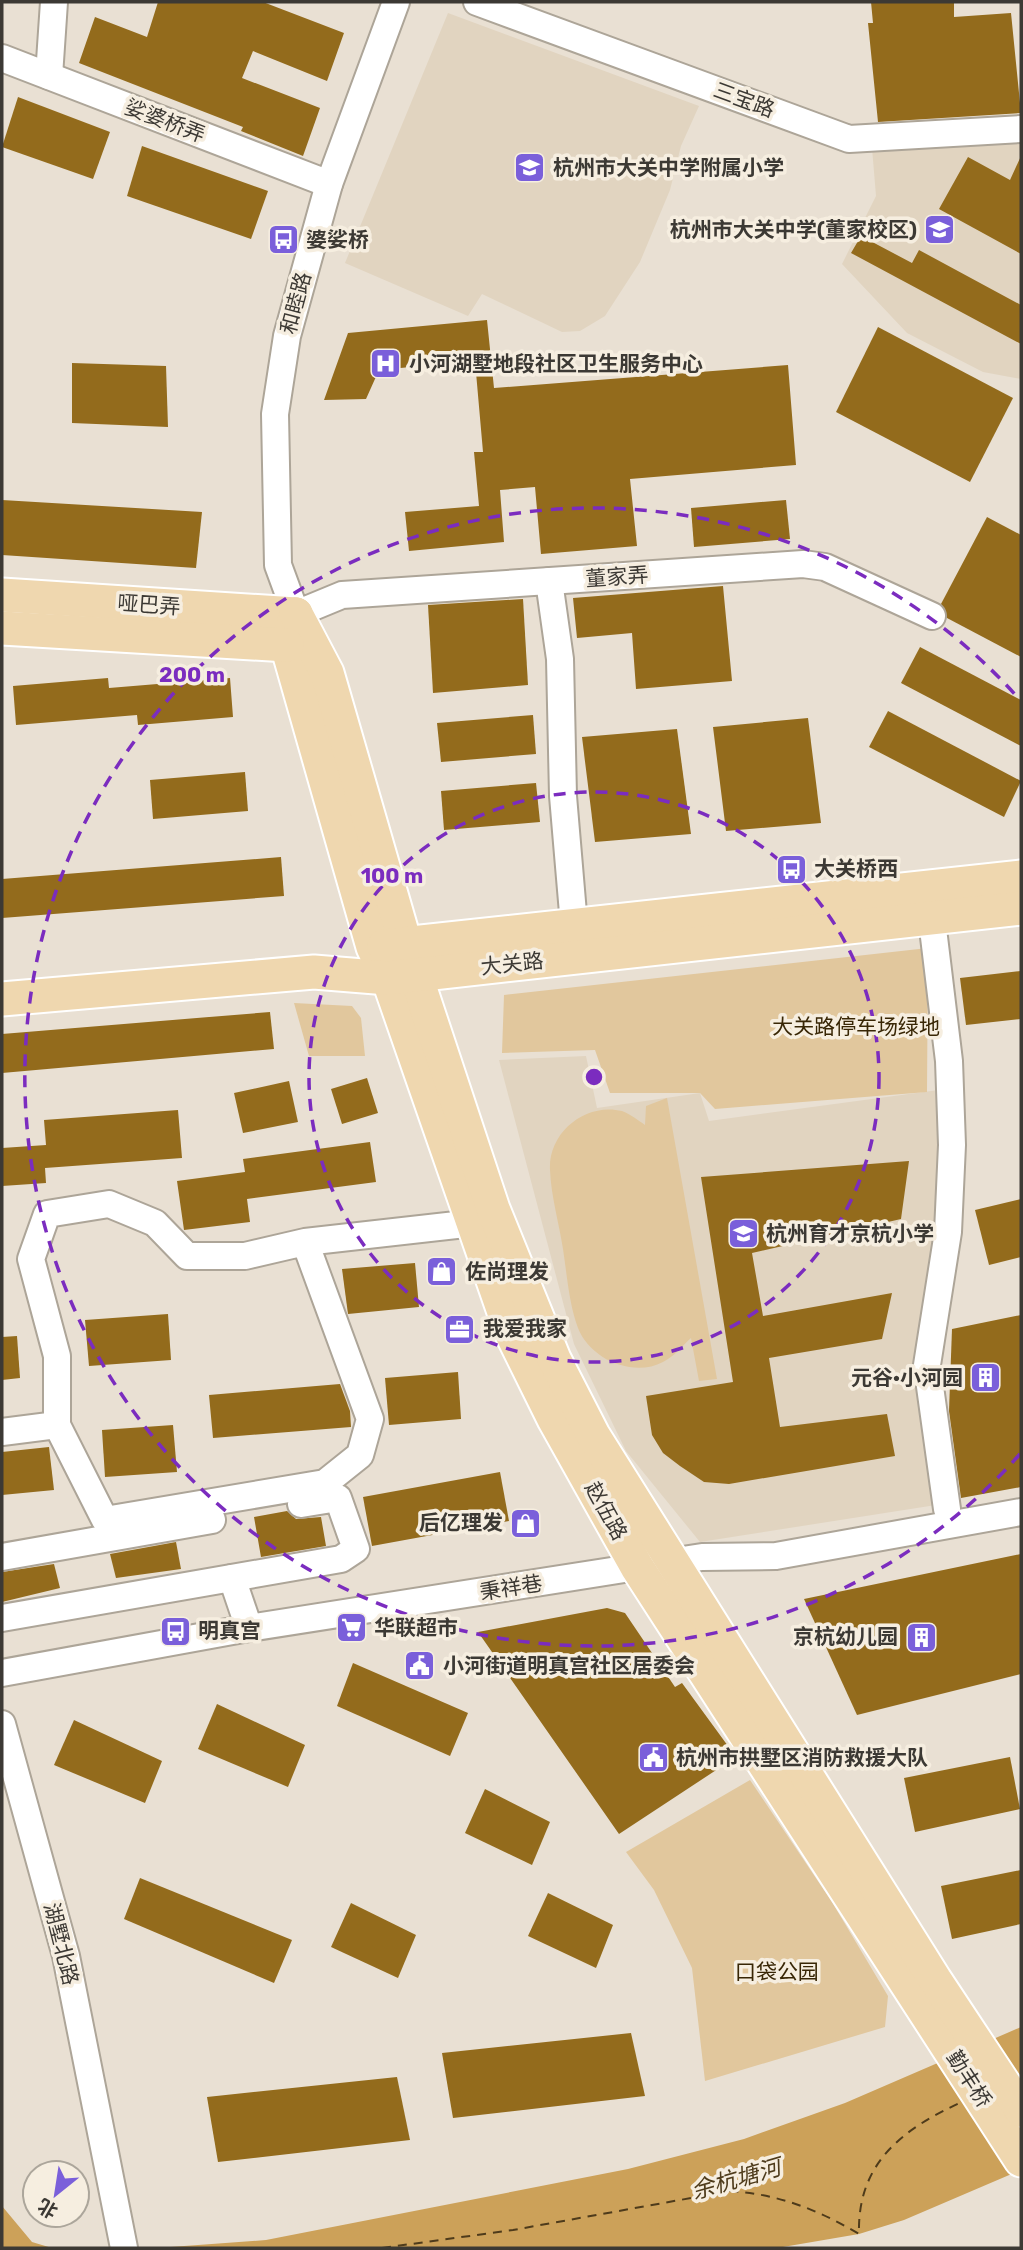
<svg xmlns="http://www.w3.org/2000/svg" width="1023" height="2250" font-family="Rubik,'Noto Sans SC',sans-serif">
<style>
.built{fill:#e1d4c0}
.green{fill:#e1c79d}
.water{fill:#cca159}
.lines{fill:none;stroke-linecap:round;stroke-linejoin:round}
.ferry{stroke:#4e3b1b;stroke-width:2;stroke-dasharray:9 7;stroke-linecap:butt}
.building{fill:#936b1c}
.minor-casing{stroke:#ada598;stroke-width:30}
.major-casing{stroke:#fff;stroke-width:37}
.minor{stroke:#fff;stroke-width:26}
.major{stroke:#efd7af;stroke-width:33}
.ring{fill:none;stroke:#7b2cbf;stroke-width:3.5;stroke-dasharray:12 9}
.labels{text-anchor:middle;stroke-width:7;stroke-linejoin:round;paint-order:stroke}
.street-label{font-size:21px;fill:#3c3934;stroke:#f6eee0}
.poi-label{font-size:21px;font-weight:bold;fill:#3c3934;stroke:#f6eee0;text-anchor:start}
.park-label{font-size:21px;fill:#382605;stroke:#f6eee0}
.water-label{font-size:23px;font-style:italic;fill:#4e3b1b;stroke:#f6eee0}
.centre{fill:#7b2cbf;stroke:#f6eee0;stroke-width:3.5}
.ring-label{font-size:21px;text-anchor:middle;font-weight:bold;fill:#7b2cbf;stroke:#f6eee0;stroke-width:7;stroke-linejoin:round;paint-order:stroke}
</style>
<rect width="100%" height="100%" fill="#e9e0d3"/>
<g class="built">
<polygon points="448,13 699,106 681,146 670,190 640,262 605,316 580,331 562,332 482,294 468,316 345,263"/>
<polygon points="1021,143 1021,379 983,372 907,333 842,264 876,196 872,148"/>
<polygon points="586,1056 597,1108 700,1093 709,1121 946,1089 936,1505 700,1542 626,1451 574,1344 499,1060"/>
</g>
<g class="green">
<polygon points="928,948 927,1092 715,1109 700,1093 610,1093 595,1050 502,1053 504,995"/>
<polygon points="294,1003 352,1006 361,1018 365,1056 309,1056"/>
<path d="M667,1098l50,281 -18,2 -8,-43c-9,8 -16,18 -28,24 -30,16 -73,-3 -85,-34 -9,-24 -11,-53 -15,-79 -4,-26 -12,-53 -13,-79 -2,-38 36,-68 72,-59 8,3 16,9 23,14l1,-19z"/>
<polygon points="750,1780 832,1902 888,1996 885,2027 705,2081 692,1968 654,1890 626,1852"/>
</g>
<g class="water">
<polygon points="1021,2027 1021,2170 904,2220 859,2234 777,2248 157,2248 266,2240 628,2169 744,2139 845,2103"/>
<polygon points="2,2206 32,2242 52,2248 2,2248"/>
</g>
<g class="lines">
<path class="ferry" d="M382,2248l131,-18 217,-39c48,3 89,19 129,43 -2,-72 45,-106 105,-133"/>
</g>
<g class="building">
<polygon points="158,2 263,2 344,33 327,81 253,51 242,78 320,108 303,156 241,131 243,127 79,63 95,17 147,37"/>
<polygon points="871,2 954,2 954,17 1011,13 1021,113 878,122 868,23 873,23"/>
<polygon points="18,97 110,132 93,179 2,147"/>
<polygon points="142,146 268,191 251,239 127,196"/>
<polygon points="1021,156 1021,254 939,209 968,157 1010,180"/>
<polygon points="861,236 912,263 919,250 1021,305 1021,344 851,253"/>
<polygon points="487,320 494,388 788,365 796,465 630,479 637,546 541,554 535,487 500,490 504,542 409,551 405,512 479,506 474,452 483,452 475,361 379,370 366,399 324,400 348,333"/>
<polygon points="878,327 1013,398 970,482 836,412"/>
<polygon points="72,363 166,366 168,427 72,423"/>
<polygon points="2,500 202,512 196,568 2,555"/>
<polygon points="786,500 790,539 694,547 691,508"/>
<polygon points="987,517 1021,535 1021,657 947,618 941,604"/>
<polygon points="723,586 732,681 636,689 632,633 577,638 573,598"/>
<polygon points="523,599 528,685 433,693 428,605"/>
<polygon points="920,647 1021,700 1021,746 901,683"/>
<polygon points="108,678 109,688 230,678 233,717 138,725 137,715 16,725 13,686"/>
<polygon points="888,711 1021,781 1004,817 869,747"/>
<polygon points="533,715 536,754 441,762 437,723"/>
<polygon points="808,718 821,823 726,831 713,727"/>
<polygon points="677,729 691,834 595,842 582,737"/>
<polygon points="245,772 248,811 153,819 150,780"/>
<polygon points="536,783 540,822 444,830 441,791"/>
<polygon points="281,857 284,896 2,918 2,879"/>
<polygon points="1021,971 1021,1019 966,1025 960,978"/>
<polygon points="270,1012 274,1049 2,1073 2,1034"/>
<polygon points="367,1078 378,1113 342,1124 331,1089"/>
<polygon points="289,1081 298,1122 243,1133 234,1093"/>
<polygon points="178,1110 182,1158 45,1168 46,1183 2,1186 2,1148 46,1145 44,1120"/>
<polygon points="370,1142 376,1182 247,1199 250,1222 184,1230 177,1181 245,1172 243,1159"/>
<polygon points="909,1161 901,1219 752,1253 763,1316 892,1293 882,1339 769,1358 780,1427 887,1414 895,1456 729,1484 704,1482 680,1466 663,1453 652,1435 646,1396 733,1382 701,1177"/>
<polygon points="1021,1199 1021,1257 989,1265 975,1210"/>
<polygon points="415,1263 419,1307 348,1314 342,1269"/>
<polygon points="168,1314 171,1360 89,1366 85,1320"/>
<polygon points="1021,1315 1021,1487 961,1498 949,1411 952,1329"/>
<polygon points="17,1336 20,1378 2,1380 2,1337"/>
<polygon points="458,1372 461,1419 389,1425 385,1378"/>
<polygon points="340,1384 350,1411 351,1427 213,1438 209,1395"/>
<polygon points="173,1425 177,1472 105,1477 102,1430"/>
<polygon points="49,1447 54,1490 2,1495 2,1452"/>
<polygon points="500,1472 509,1521 372,1546 363,1497"/>
<polygon points="287,1511 296,1519 321,1517 326,1546 261,1557 254,1517"/>
<polygon points="176,1542 181,1569 116,1578 110,1554"/>
<polygon points="1021,1554 1021,1674 857,1715 804,1599"/>
<polygon points="54,1564 60,1588 2,1602 2,1572"/>
<polygon points="607,1608 625,1613 675,1687 682,1683 736,1757 619,1834 478,1632"/>
<polygon points="353,1663 468,1713 450,1756 337,1706"/>
<polygon points="217,1704 305,1745 288,1787 198,1749"/>
<polygon points="74,1720 162,1761 145,1803 54,1765"/>
<polygon points="1010,1757 1020,1809 915,1832 904,1778"/>
<polygon points="485,1789 550,1822 532,1865 465,1833"/>
<polygon points="1021,1870 1021,1924 952,1939 941,1886"/>
<polygon points="140,1878 292,1940 274,1983 124,1919"/>
<polygon points="548,1893 613,1925 596,1968 528,1936"/>
<polygon points="351,1903 416,1935 398,1978 331,1947"/>
<polygon points="631,2033 645,2096 453,2118 442,2053"/>
<polygon points="397,2077 410,2140 218,2162 207,2097"/>
</g>
<g class="lines">
<defs>
<g id="minor">
<polyline points="396,2 329,184 287,336 275,414 278,565 296,614 342,595 803,564 825,567 932,616"/>
<polyline points="477,2 849,139 1021,129"/>
<polyline points="2,58 329,184"/>
<polyline points="49,76 54,2"/>
<polyline points="549,581 560,659 563,796 574,925"/>
<polyline points="934,937 949,1061 952,1145 948,1232 927,1365 947,1509"/>
<polyline points="305,1242 370,1419 360,1455 325,1483 105,1520 57,1425 57,1356 31,1259 47,1214 109,1204 155,1223 187,1256 245,1256 305,1242 474,1223"/>
<polyline points="2,1432 57,1425"/>
<polyline points="2,1557 212,1520"/>
<polyline points="232,1578 249,1628"/>
<polyline points="2,1618 341,1559 356,1549 338,1498 301,1504"/>
<polyline points="2,1673 249,1628 637,1567 702,1557 776,1556 1021,1512"/>
<polyline points="2,1724 66,1956 124,2248"/>
</g>
<g id="major">
<polyline points="2,595 296,614"/>
<polyline points="296,614 287,645 373,947 388,978 511,1332 554,1419 637,1567 1021,2160"/>
<polyline points="296,614 327,673 405,943 493,1209 554,1359 593,1435 935,1980 1021,2110"/>
<polyline points="2,628 287,645"/>
<polyline points="384,946 1021,877"/>
<polyline points="2,999 314,972 388,978 1021,908"/>
</g>
</defs>
<use href="#minor" class="minor-casing"/>
<use href="#major" class="major-casing"/>
<use href="#minor" class="minor"/>
<use href="#major" class="major"/>
</g>
<g class="ring">
<circle cx="594" cy="1077" r="285"/>
<path d="M1020 1454A569 569 0 1 1 1020 700"/>
</g>
<defs>
<symbol id="school-square" viewBox="-11 -11 22 22"><rect x="-9" y="-9" width="18" height="18" rx="4" fill="#7a5fda" stroke="#f6eee0"/><path d="M0-5L7-2L0 1L-7-2ZM-4 1L0 2.5L4 1V4Q0 6-4 4Z" fill="#fff"/></symbol>
<symbol id="bus-square" viewBox="-11 -11 22 22"><rect x="-9" y="-9" width="18" height="18" rx="4" fill="#7a5fda" stroke="#f6eee0"/><path d="M-5-6H5V4H4V6H2V4H-2V6H-4V4H-5ZM-3.5-4V0h7V-4ZM-3.5 1.2v1.5H-2V1.2ZM2 1.2v1.5H3.5V1.2Z" fill="#fff"/></symbol>
<symbol id="hospital-square" viewBox="-11 -11 22 22"><rect x="-9" y="-9" width="18" height="18" rx="4" fill="#7a5fda" stroke="#f6eee0"/><path d="M-5-5h3v3.5h4V-5h3V5h-3V1.5h-4V5h-3Z" fill="#fff"/></symbol>
<symbol id="shop-square" viewBox="-11 -11 22 22"><rect x="-9" y="-9" width="18" height="18" rx="4" fill="#7a5fda" stroke="#f6eee0"/><path d="M-5-2.5h2.3a2.7 3.5 0 0 1 5.4 0H5L5.5 6h-11ZM-1.5-2.5h3a1.5 2.3 0 0 0-3 0Z" fill="#fff"/></symbol>
<symbol id="office-square" viewBox="-11 -11 22 22"><rect x="-9" y="-9" width="18" height="18" rx="4" fill="#7a5fda" stroke="#f6eee0"/><path d="M-6-3h4V-5.5h4V-3h4V5H-6ZM-1-4.5V-3h2v-1.5ZM-6 0V1H6V0Z" fill="#fff"/></symbol>
<symbol id="building-square" viewBox="-11 -11 22 22"><rect x="-9" y="-9" width="18" height="18" rx="4" fill="#7a5fda" stroke="#f6eee0"/><path d="M-4-6H4V6H1V3H-1V6H-4ZM-2.5-4.3h1.7v1.8h-1.7ZM.8-4.3h1.7v1.8H.8ZM-2.5-1h1.7V.8h-1.7ZM.8-1h1.7V.8H.8Z" fill="#fff"/></symbol>
<symbol id="supermarket-square" viewBox="-11 -11 22 22"><rect x="-9" y="-9" width="18" height="18" rx="4" fill="#7a5fda" stroke="#f6eee0"/><path d="M-6-5.5h2.5l.6 2H6L4.5 2H-2.5L-4.4-4H-6ZM-1.5 3.2a1.3 1.3 0 1 0 .1 0ZM3 3.2a1.3 1.3 0 1 0 .1 0Z" fill="#fff"/></symbol>
<symbol id="civic-square" viewBox="-11 -11 22 22"><rect x="-9" y="-9" width="18" height="18" rx="4" fill="#7a5fda" stroke="#f6eee0"/><path d="M-.6-6.5H3V-4.5H.6V-3L4-1V1h2V6H-6V1h2V-1L-.6-3ZM-1.2 2.5V6h2.4V2.5Z" fill="#fff"/></symbol>
</defs>
<g fill-rule="evenodd">
<use href="#school-square" x="512" y="150" width="35" height="35"/>
<use href="#school-square" x="922" y="212" width="35" height="35"/>
<use href="#bus-square" x="266" y="222" width="35" height="35"/>
<use href="#hospital-square" x="368" y="346" width="35" height="35"/>
<use href="#bus-square" x="774" y="852" width="35" height="35"/>
<use href="#school-square" x="726" y="1216" width="35" height="35"/>
<use href="#shop-square" x="424" y="1254" width="35" height="35"/>
<use href="#office-square" x="442" y="1312" width="35" height="35"/>
<use href="#building-square" x="968" y="1360" width="35" height="35"/>
<use href="#shop-square" x="508" y="1506" width="35" height="35"/>
<use href="#supermarket-square" x="334" y="1610" width="35" height="35"/>
<use href="#bus-square" x="158" y="1614" width="35" height="35"/>
<use href="#building-square" x="904" y="1620" width="35" height="35"/>
<use href="#civic-square" x="402" y="1648" width="35" height="35"/>
<use href="#civic-square" x="636" y="1740" width="35" height="35"/>
</g>
<g class="labels">
<g class="street-label">
<text transform="translate(744 100) rotate(20)" y="7">三宝路</text>
<text transform="translate(165 121) rotate(21)" y="7">娑婆桥弄</text>
<text transform="translate(296 303) rotate(-75)" y="7">和睦路</text>
<text transform="translate(617 577) rotate(-4)" y="7">董家弄</text>
<text transform="translate(149 605) rotate(4)" y="7">哑巴弄</text>
<text transform="translate(512 964) rotate(-6)" y="7">大关路</text>
<text transform="translate(606 1511) rotate(61)" y="7">赵伍路</text>
<text transform="translate(511 1588) rotate(-9)" y="7">秉祥巷</text>
<text transform="translate(61 1944) rotate(76)" y="7">湖墅北路</text>
<text transform="translate(969 2079) rotate(57)" y="7">勤丰桥</text>
</g>
<g class="poi-label">
<text x="553" y="175">杭州市大关中学附属小学</text>
<text x="917" y="237" text-anchor="end">杭州市大关中学(董家校区)</text>
<text x="306" y="247">婆娑桥</text>
<text x="409" y="371">小河湖墅地段社区卫生服务中心</text>
<text x="814" y="876">大关桥西</text>
<text x="766" y="1241">杭州育才京杭小学</text>
<text x="465" y="1279">佐尚理发</text>
<text x="483" y="1336">我爱我家</text>
<text x="963" y="1385" text-anchor="end">元谷·小河园</text>
<text x="503" y="1530" text-anchor="end">后亿理发</text>
<text x="374" y="1635">华联超市</text>
<text x="198" y="1638">明真宫</text>
<text x="898" y="1644" text-anchor="end">京杭幼儿园</text>
<text x="443" y="1673">小河街道明真宫社区居委会</text>
<text x="676" y="1765">杭州市拱墅区消防救援大队</text>
</g>
<g class="park-label">
<text x="856" y="1034">大关路停车场绿地</text>
<text x="777" y="1979">口袋公园</text>
</g>
<g class="water-label">
<text transform="translate(736 2179) rotate(-16)" y="8">余杭塘河</text>
</g>
</g>
<circle cx="594" cy="1077" r="10" class="centre"/>
<g class="ring-label">
<text x="192" y="682">200 m</text>
<text x="392" y="883">100 m</text>
</g>
<rect width="1023" height="2250" fill="none" stroke="#3c3934" stroke-width="7"/>
<g transform="translate(56 2194) rotate(210)"><circle r="33" fill="#f6eee0" stroke="#aca69b" stroke-width="2"/>
<path d="M0-5L12 26L0 18L-12 26Z" fill="#7a5fda"/>
<text y="-10" font-size="19" font-weight="bold" text-anchor="middle" fill="#3c3934">北</text>
</g>
</svg>
